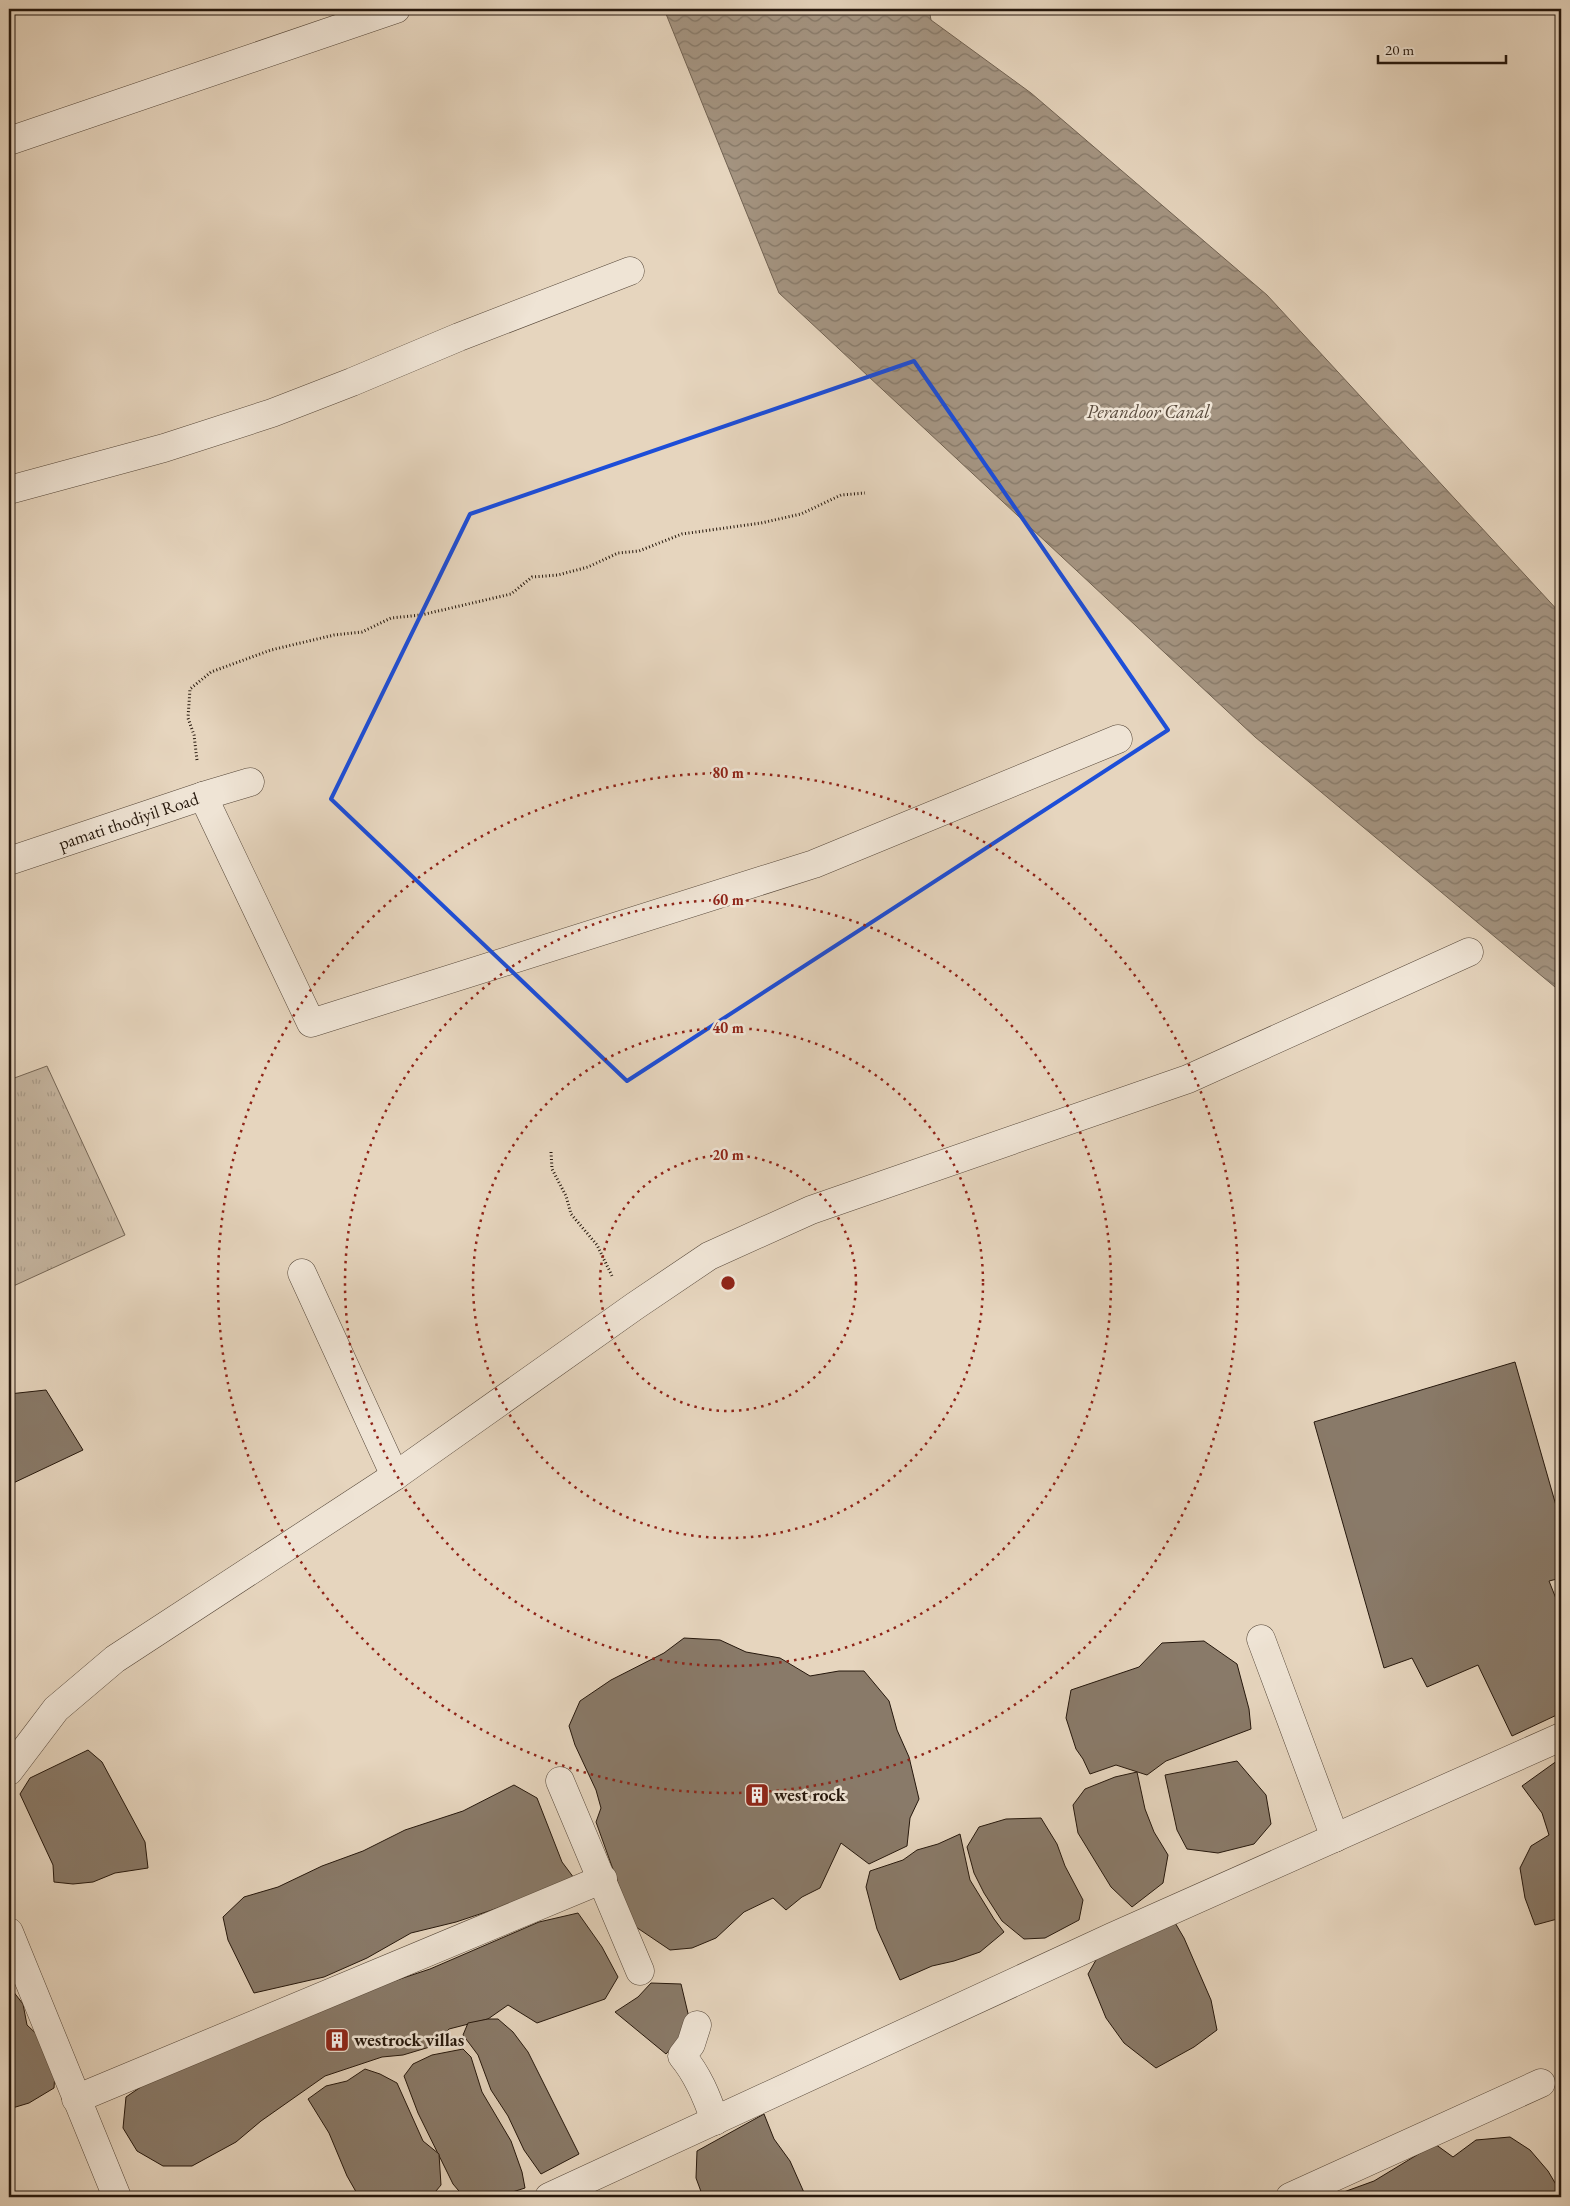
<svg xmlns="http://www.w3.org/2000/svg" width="1570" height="2206" font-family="'EB Garamond',serif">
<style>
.grass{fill:url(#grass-tufts);stroke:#756656}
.water{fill:url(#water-waves);stroke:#716252}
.building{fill:#897a69;stroke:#25170c}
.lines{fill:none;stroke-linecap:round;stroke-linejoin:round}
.street-casing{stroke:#554638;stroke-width:29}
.path{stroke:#25170c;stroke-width:3;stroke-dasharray:1 2.5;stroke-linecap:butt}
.street{stroke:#efe4d5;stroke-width:28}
.marked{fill:none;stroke:#1d4ed8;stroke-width:4;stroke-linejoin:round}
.ring{fill:none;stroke:#8f2418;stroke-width:2.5;stroke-dasharray:2.5 5}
.labels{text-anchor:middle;stroke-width:5;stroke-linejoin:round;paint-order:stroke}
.street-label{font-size:18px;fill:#25170c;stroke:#efe4d5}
.poi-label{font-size:18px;font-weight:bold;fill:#25170c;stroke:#efe4d5;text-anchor:start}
.water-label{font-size:19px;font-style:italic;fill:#58493b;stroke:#efe4d5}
.centre{fill:#8f2418;stroke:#efe4d5;stroke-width:2.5}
.ring-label{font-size:15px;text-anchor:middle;font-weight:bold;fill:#8f2418;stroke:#efe4d5;stroke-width:5;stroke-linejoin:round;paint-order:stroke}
</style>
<defs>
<pattern id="grass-tufts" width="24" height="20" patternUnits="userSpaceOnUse" patternTransform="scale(1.25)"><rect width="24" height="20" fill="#c5b5a0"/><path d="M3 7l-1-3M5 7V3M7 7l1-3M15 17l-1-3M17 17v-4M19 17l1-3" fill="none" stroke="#a99b89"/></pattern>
<pattern id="water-waves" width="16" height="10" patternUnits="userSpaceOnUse" patternTransform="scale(1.25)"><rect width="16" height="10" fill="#a49481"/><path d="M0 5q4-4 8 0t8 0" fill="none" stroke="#857868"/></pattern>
</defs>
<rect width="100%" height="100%" fill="#e6d5be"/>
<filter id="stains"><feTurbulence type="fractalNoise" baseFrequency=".004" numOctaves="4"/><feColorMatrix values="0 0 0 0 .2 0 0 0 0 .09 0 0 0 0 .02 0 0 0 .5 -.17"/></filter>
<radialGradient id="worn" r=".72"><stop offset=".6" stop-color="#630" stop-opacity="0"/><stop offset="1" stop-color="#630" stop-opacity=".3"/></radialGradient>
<polygon class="grass" points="47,1066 125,1235 9,1288 9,1080"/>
<polygon class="water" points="664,9 929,9 931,20 1031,93 1267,295 1561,614 1561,992 1255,737 779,293"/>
<g class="building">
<polygon points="1515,1362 1561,1523 1561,1578 1549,1581 1561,1611 1561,1713 1512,1736 1478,1665 1427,1687 1412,1658 1384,1668 1314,1422"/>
<polygon points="46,1390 83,1450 9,1485 9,1394"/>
<polygon points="684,1638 720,1640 746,1652 780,1658 810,1676 839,1671 864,1671 889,1701 897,1730 909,1757 919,1799 910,1818 907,1846 869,1864 841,1843 820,1888 802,1897 786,1910 773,1898 744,1912 716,1938 692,1948 670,1950 633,1925 596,1822 601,1808 596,1790 575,1745 569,1726 580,1701 611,1680 664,1653"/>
<polygon points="1204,1641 1237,1664 1249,1709 1251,1729 1166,1761 1147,1775 1116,1765 1090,1774 1083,1759 1076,1749 1066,1718 1071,1690 1139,1667 1162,1643"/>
<polygon points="88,1750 102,1762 124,1803 145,1842 148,1868 115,1873 93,1882 73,1884 54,1882 53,1865 20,1794 30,1778"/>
<polygon points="1561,1758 1561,1918 1535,1925 1525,1898 1520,1868 1531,1846 1549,1835 1542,1813 1522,1786"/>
<polygon points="1237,1761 1266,1795 1271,1824 1254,1844 1218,1853 1187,1849 1177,1830 1165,1775"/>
<polygon points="1137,1772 1145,1809 1154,1832 1168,1855 1163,1883 1132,1907 1111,1887 1078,1833 1073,1805 1085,1789 1115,1777"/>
<polygon points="514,1785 537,1798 562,1862 574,1878 513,1903 456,1922 411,1933 367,1958 324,1977 254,1993 228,1940 223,1917 244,1897 278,1887 322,1866 363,1851 405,1830 463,1811"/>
<polygon points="1041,1818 1057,1844 1065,1866 1083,1900 1079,1920 1045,1938 1024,1939 1002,1921 984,1893 974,1873 967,1847 979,1827 1006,1819"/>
<polygon points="960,1834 970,1880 994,1919 1004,1932 980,1952 954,1961 932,1966 900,1980 877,1929 866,1887 870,1871 903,1860 917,1850 938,1844"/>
<polygon points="578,1913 602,1947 618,1977 605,1999 537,2023 508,2005 488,2019 449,2029 433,2046 403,2055 382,2057 325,2076 261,2121 236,2142 192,2166 163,2166 137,2151 123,2128 126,2097 166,2070 382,1985 430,1969 539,1922"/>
<polygon points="1174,1921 1184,1938 1211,2000 1217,2030 1194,2047 1156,2068 1124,2043 1106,2018 1088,1974 1100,1953"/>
<polygon points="651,1983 681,1984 691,2026 666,2054 615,2012 638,1997"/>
<polygon points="9,1986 23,2004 27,2025 46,2043 55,2072 54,2088 29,2103 9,2109"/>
<polygon points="488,2019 498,2019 513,2032 528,2052 579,2154 541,2174 524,2150 508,2116 491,2090 478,2055 463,2035 468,2023"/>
<polygon points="463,2049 471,2057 482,2092 511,2141 522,2172 525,2188 497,2197 464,2197 453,2184 418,2113 404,2076 413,2064 432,2055"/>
<polygon points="365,2069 380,2074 397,2083 423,2141 439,2154 441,2185 431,2197 359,2197 347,2176 329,2133 308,2099 326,2086 347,2081"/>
<polygon points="764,2114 774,2139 790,2161 806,2197 703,2197 696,2178 697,2151"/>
<polygon points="1510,2137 1530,2150 1548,2171 1561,2193 1561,2197 1330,2197 1374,2181 1435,2144 1453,2157 1476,2140"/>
</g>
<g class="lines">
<defs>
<g id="street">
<polyline points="9,141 396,9"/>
<polyline points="9,490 164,448 272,413 352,382 459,337 630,271"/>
<polyline points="203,796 311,1023 814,864 1118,739"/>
<path id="s1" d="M9,861l194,-65 47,-14"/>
<polyline points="302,1273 395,1476"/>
<polyline points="1261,1639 1335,1838"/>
<polyline points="9,1771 56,1709 115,1659 395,1476 635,1306 709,1256 811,1210 1188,1079 1469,952"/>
<polyline points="560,1781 640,1971"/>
<polyline points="9,1932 117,2197"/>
<path d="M697,2025l-6,19 -9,12c16,19 25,41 33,65"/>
<polyline points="76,2099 603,1879"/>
<polyline points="549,2197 1112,1937 1561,1737"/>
<polyline points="1290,2197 1541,2083"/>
</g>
</defs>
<use href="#street" class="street-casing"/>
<g class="path">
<polyline points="197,760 194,735 188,718 190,689 211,672 271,650 334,635 362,632 391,618 421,615 511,594 532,577 558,575 588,567 618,553 639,551 682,534 761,523 801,514 841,495 865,493"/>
<polyline points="551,1152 552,1169 566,1196 571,1214 597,1245 613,1278"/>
<polyline points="1558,2114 1561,2123"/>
</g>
<use href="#street" class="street"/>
</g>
<path class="marked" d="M914,361l254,369 -541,351 -296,-282 139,-285z"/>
<g class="ring">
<circle cx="728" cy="1283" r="128"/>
<circle cx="728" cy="1283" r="255"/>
<circle cx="728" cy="1283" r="383"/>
<circle cx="728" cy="1283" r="510"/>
</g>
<defs>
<symbol id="building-square" viewBox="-11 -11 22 22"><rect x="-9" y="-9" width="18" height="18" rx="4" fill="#8f2418" stroke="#efe4d5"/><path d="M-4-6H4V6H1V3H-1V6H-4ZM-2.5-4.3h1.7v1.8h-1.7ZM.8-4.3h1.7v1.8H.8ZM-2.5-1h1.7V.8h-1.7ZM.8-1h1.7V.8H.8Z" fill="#fff"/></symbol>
</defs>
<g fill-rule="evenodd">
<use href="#building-square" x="743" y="1781" width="28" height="28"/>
<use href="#building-square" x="323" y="2026" width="28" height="28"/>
</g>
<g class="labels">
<g class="street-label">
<text dy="6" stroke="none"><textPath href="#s1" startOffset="126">pamati thodiyil Road</textPath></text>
</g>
<g class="poi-label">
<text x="774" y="1801">west rock</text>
<text x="354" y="2046">westrock villas</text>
</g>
<g class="water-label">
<text x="1148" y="418">Perandoor Canal</text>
</g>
</g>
<circle cx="728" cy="1283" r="8" class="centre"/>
<g class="ring-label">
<text x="728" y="778">80 m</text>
<text x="728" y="905">60 m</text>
<text x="728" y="1033">40 m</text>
<text x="728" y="1160">20 m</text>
</g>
<rect width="1570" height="2206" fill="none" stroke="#e6d5be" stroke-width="30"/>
<rect x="10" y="10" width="1550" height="2186" fill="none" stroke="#25170c" stroke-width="2.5"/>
<rect x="15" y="15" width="1540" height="2176" fill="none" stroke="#25170c"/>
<path d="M1378 55v8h128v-8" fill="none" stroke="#25170c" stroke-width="2.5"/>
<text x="1385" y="55" font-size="15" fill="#25170c" stroke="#efe4d5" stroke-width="4" paint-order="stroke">20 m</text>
<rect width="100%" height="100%" filter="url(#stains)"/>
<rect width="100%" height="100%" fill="url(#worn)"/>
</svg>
